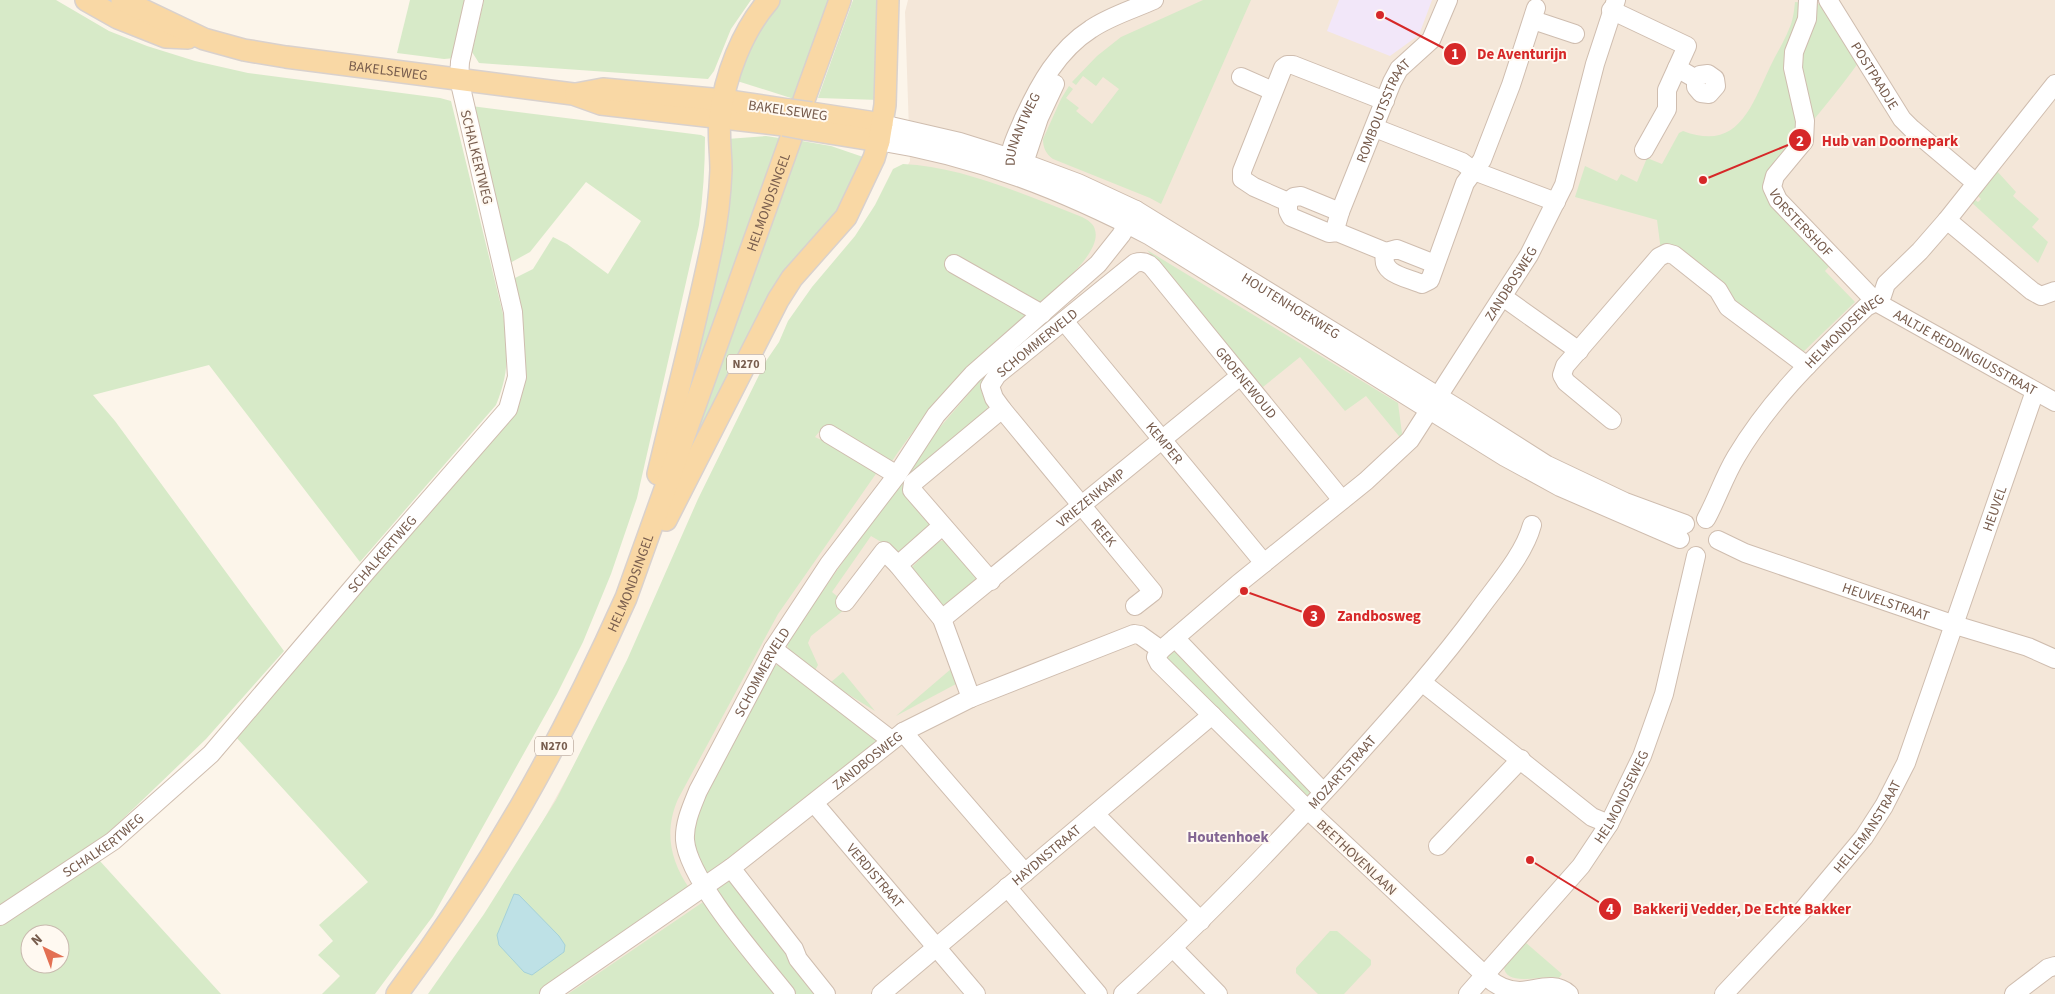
<svg xmlns="http://www.w3.org/2000/svg" width="2055" height="994" font-family="'Source Sans 3',sans-serif">
<style>
.residential{fill:#f4e7d9}
.education{fill:#f2e7f9}
.green{fill:#d7eac8;fill-rule:evenodd}
.water{fill:#bee1e6;stroke:#a5d1d8}
.lines{fill:none;stroke-linecap:round;stroke-linejoin:round}
.minor-casing{stroke:#cfbdaf;stroke-width:20}
.major-casing{stroke:#d9d1cd;stroke-width:24}
.minor{stroke:#fff;stroke-width:18}
.major{stroke:#f9d8a5;stroke-width:21}
.major-bridge-casing{stroke:#d9d1cd;stroke-width:24;stroke-linecap:butt}
.major-bridge{stroke:#f9d8a5;stroke-width:21}
.labels{text-anchor:middle;stroke-width:4;stroke-linejoin:round;paint-order:stroke}
.shield{fill:#fff9f1;stroke:#a08b7e;stroke-width:1}
.shield-label{font-size:12px;font-weight:bold;fill:#775c4d}
.street-label{font-size:14px;fill:#775c4d;stroke:#fff9f1}
.neighbourhood-label{font-size:15px;font-weight:bold;fill:#836693;stroke:#fff9f1}
.leader{fill:none;stroke:#d62828;stroke-width:2}
.callout-dot{fill:#d62828;stroke:#fff9f1;stroke-width:2}
.mark-label{font-size:15px;text-anchor:middle;font-weight:bold;fill:#fff}
.callout-label{font-size:15px;text-anchor:middle;font-weight:bold;fill:#d62828;stroke:#fff9f1;stroke-width:4;stroke-linejoin:round;paint-order:stroke}
</style>
<rect width="100%" height="100%" fill="#fcf5ea"/>
<polygon class="residential" points="908,0 2055,0 2055,994 538,994 479,936 910,161 905,12"/>
<polygon class="education" points="1339,0 1432,0 1419,35 1390,56 1327,31"/>
<g class="green">
<path d="M0,0h56l53,31 38,15 48,15 53,12 192,25 11,3 52,213c5,36 7,57 -7,91l-136,157 -151,-197 -116,30 22,26 169,230 -78,88 -100,96 -106,73z"/>
<polygon points="410,0 470,0 455,58 444,59 397,53"/>
<polygon points="484,0 751,0 731,29 714,71 708,79 479,63 472,52"/>
<polygon points="780,0 829,0 794,99 734,80 767,15"/>
<polygon points="853,0 882,0 879,100 818,98"/>
<path d="M1203,0h48l-90,204 -11,-6 -97,-39c-7,-5 -10,-11 -10,-20l18,-40 8,-13 4,3 -7,9 13,10 -3,3 16,13 27,-35 -16,-12 -7,9 -13,-10 -7,9 -4,-3 25,-26 24,-19z"/>
<path d="M1795,2l34,3 32,54c-28,40 -61,76 -91,114l62,90 -7,8 30,31 -55,53 -139,-104 -4,-31 -82,-23 10,-31 32,15 4,-7 16,8 10,-24 15,6 17,-31 4,-2c55,21 68,-24 87,-64 6,-13 14,-25 19,-38 4,-8 5,-18 6,-27z"/>
<path d="M471,106l230,29 4,2c0,30 -2,59 -6,88l-62,273 -26,76 -28,68 -26,52 -124,222 -58,78h-53l18,-18 -22,-21 15,-14 -14,-16 49,-43 -133,-146 283,-336 -5,-121 20,-10 20,-32 14,7 41,30 33,-53 -55,-39 -56,70 -20,11z"/>
<polygon points="766,136 779,138 678,426 727,139"/>
<polygon points="802,141 831,146 866,158 827,232 673,500"/>
<path d="M903,164c58,2 125,32 179,53 6,3 12,7 13,13 7,23 -39,59 -54,72h-5l-76,-44 68,56c-55,46 -98,91 -138,150l-66,-38 -9,11 65,31 -102,146 -100,185c-14,32 -8,61 11,89l-148,106h-113l56,-80 72,-114 71,-140 71,-161 68,-138 13,-19 9,-21 24,-34 43,-51 20,-31 18,-36z"/>
<polygon points="1996,170 2016,192 2013,196 2039,219 2032,227 2048,242 2038,263 1971,202 1974,199 1978,202 1981,199 1977,195"/>
<polygon points="1147,250 1398,403 1403,441 1366,396 1345,411 1300,357 1263,387"/>
<polygon points="1040,324 1045,326 999,366 986,413 911,476 932,525 900,553 871,536 832,592 849,606 811,636 808,643 818,665 813,674 788,649 787,644 791,636 924,446 989,370"/>
<polygon points="945,540 976,578 975,584 942,609 912,571 912,567 937,542"/>
<polygon points="1177,646 1320,792 1308,804 1165,658"/>
<polygon points="781,662 877,736 876,741 823,788 712,876 700,872 693,843 695,822 703,798 774,667"/>
<polygon points="951,669 956,684 896,716"/>
<polygon points="843,672 875,711 830,683"/>
<path d="M99,860l122,134h-221v-68zM30,934h30v30h-30z"/>
<polygon points="729,878 819,994 792,994 716,897 718,885"/>
<polygon points="706,900 780,994 568,994"/>
<polygon points="1330,931 1337,931 1371,960 1371,965 1344,994 1318,994 1296,973 1296,968"/>
<path d="M1525,942l37,32 -3,4c-16,-4 -56,11 -55,-13z"/>
</g>
<polygon class="water" points="514,894 519,895 559,936 565,945 564,952 532,975 524,972 499,945 497,935"/>
<g class="lines">
<defs>
<g id="minor">
<path id="s1" d="M1808,0l-1,19 -13,33 -1,16 12,53 -1,20 -29,35 -3,11 6,13 98,102 179,100"/>
<path id="s2" d="M1828,0l74,119 10,10 64,54"/>
<polyline points="1611,10 1687,46 1667,90 1667,109 1644,150"/>
<polyline points="1533,20 1575,34"/>
<polyline points="1677,68 1696,79 1696,87 1701,93 1709,94 1716,86 1715,79 1708,74 1700,75 1696,79"/>
<polyline points="1241,77 1273,91"/>
<path id="s3" d="M882,124l78,18 48,15 70,26 58,27 326,201 85,54 78,37 60,22"/>
<polyline points="1375,128 1462,162 1474,171 1556,202"/>
<path d="M879,141c97,15 185,50 271,95l355,221 55,30 120,52"/>
<path id="s4" d="M1010,167c-2,-17 7,-32 13,-47 16,-35 35,-70 68,-91 19,-13 43,-20 63,-29"/>
<polyline points="1016,171 1024,163 1039,118 1055,84"/>
<polyline points="1288,202 1254,187 1242,179 1242,171 1283,68 1287,65 1293,65 1385,101"/>
<polyline points="1340,212 1301,196 1294,197 1288,202 1288,211 1291,217 1329,233 1337,232 1386,252 1397,249 1435,264"/>
<polyline points="1947,220 2032,291 2041,296 2055,291"/>
<path id="s5" d="M1337,232l-1,-6 4,-14 52,-130 7,-13 32,-29 17,-40"/>
<path d="M1386,252c-8,22 20,25 36,32l8,-4 35,-97 17,-23 29,-75 25,-77"/>
<polyline points="954,264 1042,314"/>
<polyline points="1503,297 1579,351"/>
<path id="s6" d="M1064,321l200,242"/>
<path id="s7" d="M1002,409l151,183 -18,14"/>
<polyline points="1612,420 1566,382 1562,375 1565,366 1659,257 1667,253 1674,255 1718,290 1728,307 1807,366"/>
<polyline points="829,434 897,475"/>
<path id="s8" d="M1706,519c11,-20 18,-42 30,-62 35,-59 81,-102 130,-150l10,-5 6,-6 4,-12 34,-33 27,-31 108,-136"/>
<path id="s9" d="M1718,540l27,13 210,72 73,22 27,12"/>
<polyline points="898,565 942,619 971,698"/>
<path id="s10" d="M991,581l-79,-91 1,-7 89,-74 -8,-11 -4,-12 7,-11 138,-112c7,-2 12,-1 17,4l190,233"/>
<polyline points="845,602 884,551 898,565 942,526"/>
<path id="s11" d="M942,619l298,-243"/>
<polyline points="1175,638 1323,792"/>
<polyline points="773,649 891,740"/>
<polyline points="1423,683 1592,817 1609,824"/>
<polyline points="903,732 1025,873"/>
<path id="s12" d="M814,803l162,191"/>
<polyline points="1095,814 1201,921"/>
<polyline points="1438,846 1521,759"/>
<polyline points="731,868 794,949 798,959 826,994"/>
<polyline points="1007,887 1098,994"/>
<path id="s13" d="M0,916l113,-75 98,-87 155,-182 142,-163 9,-32 -4,-65 -54,-233 1,-17 14,-62"/>
<polyline points="1173,948 1218,994"/>
<path id="s14" d="M549,994l182,-126 172,-136 68,-34 163,-64 6,1 21,15"/>
<path id="s15" d="M786,994c-27,-34 -98,-114 -101,-154 -1,-17 7,-34 13,-49l75,-142 56,-85 68,-89 39,-60 37,-41 125,-110 23,-29 15,-25"/>
<path id="s16" d="M881,994l331,-279"/>
<path id="s17" d="M1123,994c75,-68 145,-141 213,-215 50,-56 98,-108 142,-168 18,-25 46,-56 54,-86"/>
<path id="s18" d="M1468,994l113,-128 28,-42 33,-68 22,-62 32,-138"/>
<path id="s19" d="M1569,994c-15,-13 -32,-4 -49,-3 -13,0 -23,-5 -32,-13l-180,-168 -149,-147 -3,-6 5,-7 77,-66 128,-103 44,-41 119,-185 35,-70 31,-121 21,-64"/>
<path id="s20" d="M1724,994l79,-84 61,-73 20,-31 22,-43 129,-372"/>
<polyline points="2014,994 2048,968 2055,966"/>
</g>
<g id="major">
<polyline points="86,0 118,18 166,37 188,38"/>
<path id="s21" d="M122,0l82,39 40,11 42,7 287,37 28,10 183,21"/>
<polyline points="576,94 603,89 723,100 789,110"/>
<polyline points="804,100 840,0"/>
<polyline points="811,113 882,124"/>
<polyline points="805,129 879,141"/>
<path d="M658,474c18,-76 38,-152 54,-229 5,-24 8,-50 9,-75 0,-18 -3,-35 -1,-53 5,-41 22,-86 49,-117"/>
<polyline points="666,520 778,300 792,278 846,217 874,158 879,141 885,105 888,0"/>
<path id="s22" d="M397,994c94,-125 165,-253 229,-396l165,-460"/>
</g>
</defs>
<use href="#minor" class="minor-casing"/>
<use href="#major" class="major-casing"/>
<use href="#minor" class="minor"/>
<use href="#major" class="major"/>
<defs>
<g id="major-bridge">
<polyline points="789,110 811,113"/>
<polyline points="784,125 805,129"/>
</g>
</defs>
<use href="#major-bridge" class="major-bridge-casing"/>
<use href="#major-bridge" class="major-bridge"/>
</g>
<g class="labels">
<g class="shield">
<rect x="727" y="354.5" width="38" height="19" rx="4"/>
<rect x="535" y="736.5" width="38" height="19" rx="4"/>
</g>
<g class="shield-label">
<text x="746" y="368">N270</text>
<text x="554" y="750">N270</text>
</g>
<g class="street-label">
<text dy="5" stroke="none"><textPath href="#s21" startOffset="278">BAKELSEWEG</textPath></text>
<text dy="5" stroke="none"><textPath href="#s2" startOffset="89">POSTPAADJE</textPath></text>
<text transform="translate(788 110) rotate(8)" y="5">BAKELSEWEG</text>
<text dy="5" stroke="none"><textPath href="#s5" startOffset="131">ROMBOUTSSTRAAT</textPath></text>
<text dy="5" stroke="none"><textPath href="#s4" startOffset="40">DUNANTWEG</textPath></text>
<text transform="translate(477 157) rotate(76)" y="5">SCHALKERTWEG</text>
<text dy="5" stroke="none"><textPath href="#s22" startOffset="879">HELMONDSINGEL</textPath></text>
<text dy="5" stroke="none"><textPath href="#s1" startOffset="248">VORSTERSHOF</textPath></text>
<text dy="5" stroke="none"><textPath href="#s19" startOffset="1069">ZANDBOSWEG</textPath></text>
<text dy="5" stroke="none"><textPath href="#s3" startOffset="451">HOUTENHOEKWEG</textPath></text>
<text dy="5" stroke="none"><textPath href="#s8" startOffset="236">HELMONDSEWEG</textPath></text>
<text dy="5" stroke="none"><textPath href="#s10" startOffset="334">SCHOMMERVELD</textPath></text>
<text dy="5" stroke="none"><textPath href="#s1" startOffset="460">AALTJE REDDINGIUSSTRAAT</textPath></text>
<text dy="5" stroke="none"><textPath href="#s10" startOffset="628">GROENEWOUD</textPath></text>
<text dy="5" stroke="none"><textPath href="#s6" startOffset="158">KEMPER</textPath></text>
<text dy="5" stroke="none"><textPath href="#s11" startOffset="192">VRIEZENKAMP</textPath></text>
<text dy="5" stroke="none"><textPath href="#s20" startOffset="565">HEUVEL</textPath></text>
<text dy="5" stroke="none"><textPath href="#s7" startOffset="160">REEK</textPath></text>
<text dy="5" stroke="none"><textPath href="#s13" startOffset="530">SCHALKERTWEG</textPath></text>
<text dy="5" stroke="none"><textPath href="#s22" startOffset="474">HELMONDSINGEL</textPath></text>
<text dy="5" stroke="none"><textPath href="#s9" startOffset="179">HEUVELSTRAAT</textPath></text>
<text dy="5" stroke="none"><textPath href="#s15" startOffset="372">SCHOMMERVELD</textPath></text>
<text dy="5" stroke="none"><textPath href="#s14" startOffset="395">ZANDBOSWEG</textPath></text>
<text dy="5" stroke="none"><textPath href="#s17" startOffset="312">MOZARTSTRAAT</textPath></text>
<text dy="5" stroke="none"><textPath href="#s18" startOffset="251">HELMONDSEWEG</textPath></text>
<text dy="5" stroke="none"><textPath href="#s20" startOffset="221">HELLEMANSTRAAT</textPath></text>
<text dy="5" stroke="none"><textPath href="#s13" startOffset="125">SCHALKERTWEG</textPath></text>
<text dy="5" stroke="none"><textPath href="#s16" startOffset="216">HAYDNSTRAAT</textPath></text>
<text transform="translate(1357 857) rotate(43)" y="5">BEETHOVENLAAN</text>
<text dy="5" stroke="none"><textPath href="#s12" startOffset="95">VERDISTRAAT</textPath></text>
</g>
<g class="neighbourhood-label">
<text x="1228" y="842">Houtenhoek</text>
</g>
</g>
<path class="leader" d="M1380 15L1455 54M1703 180L1800 140M1244 591L1314 616M1530 860L1610 909"/>
<g class="callout-dot">
<circle cx="1380" cy="15" r="5"/>
<circle cx="1703" cy="180" r="5"/>
<circle cx="1244" cy="591" r="5"/>
<circle cx="1530" cy="860" r="5"/>
<circle cx="1455" cy="54" r="12"/>
<circle cx="1800" cy="140" r="12"/>
<circle cx="1314" cy="616" r="12"/>
<circle cx="1610" cy="909" r="12"/>
</g>
<g class="mark-label">
<text x="1455" y="59">1</text>
<text x="1800" y="146">2</text>
<text x="1314" y="621">3</text>
<text x="1610" y="914">4</text>
</g>
<g class="callout-label">
<text x="1522" y="59">De Aventurijn</text>
<text x="1890" y="146">Hub van Doornepark</text>
<text x="1379" y="621">Zandbosweg</text>
<text x="1742" y="914">Bakkerij Vedder, De Echte Bakker</text>
</g>
<g transform="translate(45 949) rotate(318)"><circle r="24" fill="#fff9f1" stroke="#c9baaf"/>
<path d="M0-4L9 19L0 12L-9 19Z" fill="#e37053"/>
<text y="-8" font-size="14" font-weight="bold" text-anchor="middle" fill="#775c4d">N</text>
</g>
</svg>
